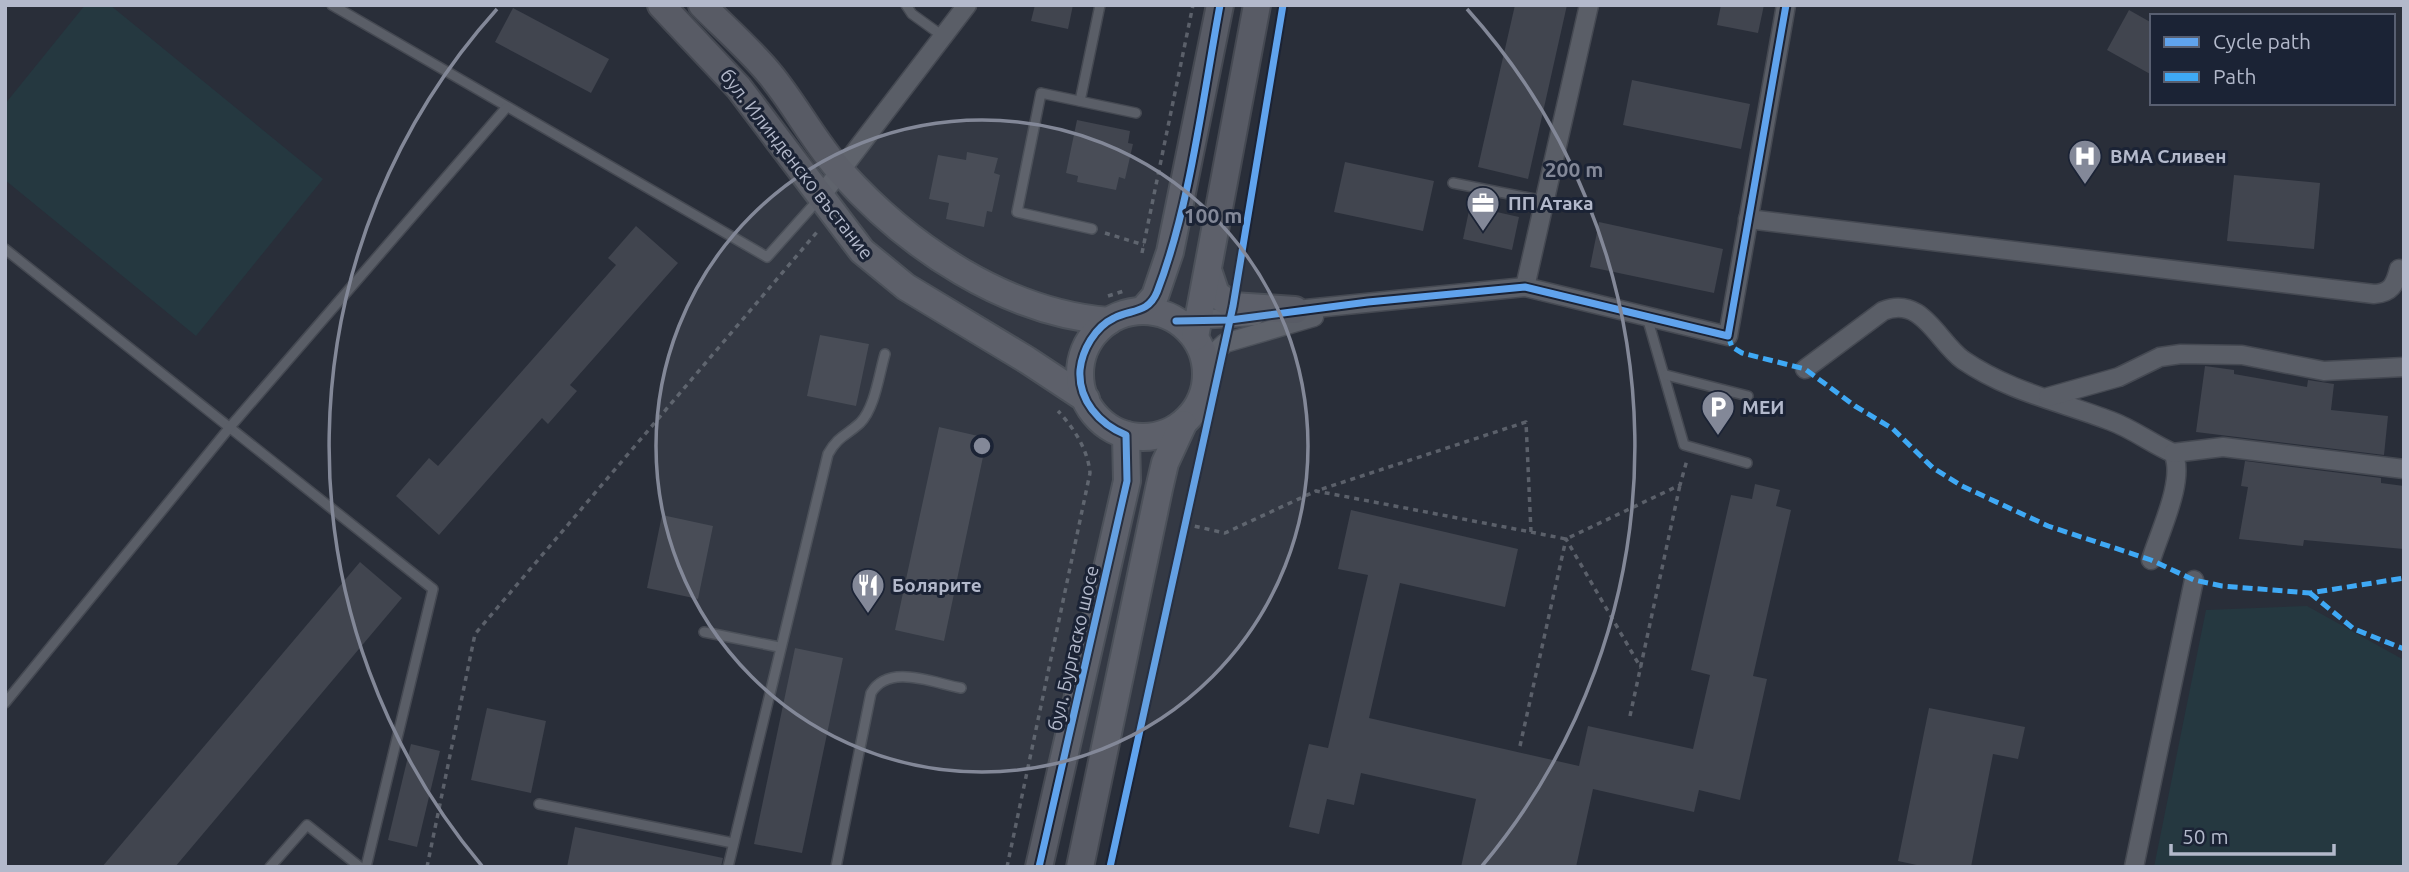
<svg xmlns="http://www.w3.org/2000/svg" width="2409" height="872" font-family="Ubuntu,sans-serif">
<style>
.green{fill:#253840}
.building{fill:#41454f}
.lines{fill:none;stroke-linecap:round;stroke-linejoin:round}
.lane-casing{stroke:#454952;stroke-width:12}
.street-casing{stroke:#454952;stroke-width:21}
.secondary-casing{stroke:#454952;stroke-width:30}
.path{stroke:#5b606a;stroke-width:3.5;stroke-dasharray:5 5;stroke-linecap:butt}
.lane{stroke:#5a5e67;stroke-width:9}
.street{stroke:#5a5e67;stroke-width:18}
.secondary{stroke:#585b65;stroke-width:26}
.quiet{stroke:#3fa9f5;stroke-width:5;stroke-dasharray:10 5;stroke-linecap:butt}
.cycleway-casing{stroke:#1b2335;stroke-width:11}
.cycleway{stroke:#60a3ed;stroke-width:7}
.ring{fill:none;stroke:#838898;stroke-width:3.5}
.labels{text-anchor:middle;stroke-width:6;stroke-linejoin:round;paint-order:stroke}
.poi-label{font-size:19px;font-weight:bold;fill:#b3b9cb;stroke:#1b2335;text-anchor:start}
.street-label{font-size:19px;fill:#b3b9cb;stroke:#1b2335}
.centre{fill:#838898;stroke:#1b2335;stroke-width:3.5}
.ring-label{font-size:21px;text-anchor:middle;font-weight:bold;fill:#838898;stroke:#1b2335;stroke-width:6;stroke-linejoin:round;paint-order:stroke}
</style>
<rect width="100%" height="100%" fill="#292e39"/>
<g class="green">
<polygon points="85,5 110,5 323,179 196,336 5,180 5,104"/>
<polygon points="2307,606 2404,660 2404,867 2154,867 2206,610"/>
</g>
<g class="building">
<polygon points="1035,5 1073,5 1068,29 1031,21"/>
<polygon points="1515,5 1567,5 1528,179 1478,167"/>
<polygon points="1721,5 1764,5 1758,33 1717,25"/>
<polygon points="513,8 609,59 591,93 495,42"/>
<polygon points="2129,10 2152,23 2152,75 2107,50"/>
<polygon points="1632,80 1750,104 1741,149 1623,125"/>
<polygon points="1077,120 1130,131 1128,143 1133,144 1125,179 1119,177 1116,190 1077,182 1078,176 1066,173"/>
<polygon points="967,152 998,158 994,173 1000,175 992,212 987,211 984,227 946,219 949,203 929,199 938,155 966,160"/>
<polygon points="1345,162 1434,181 1423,231 1334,212"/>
<polygon points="2234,175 2320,183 2314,249 2227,241"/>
<polygon points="1470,206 1519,217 1512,250 1463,239"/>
<polygon points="1599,222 1723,249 1714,293 1590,267"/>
<polygon points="636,226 678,263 570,385 577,391 548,424 542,418 439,535 396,496 429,458 438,466 616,265 608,258"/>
<polygon points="820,335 869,344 856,406 807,396"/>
<polygon points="2205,366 2234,370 2234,374 2307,387 2308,380 2334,384 2331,410 2388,416 2384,455 2196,432"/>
<polygon points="939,427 987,438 944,641 895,630"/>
<polygon points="2245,461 2381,478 2381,483 2404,486 2404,549 2304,540 2303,546 2239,539 2248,487 2241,486"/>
<polygon points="1755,484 1780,490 1776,506 1791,510 1753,676 1767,679 1740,800 1699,790 1694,812 1593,789 1576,867 1461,867 1476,799 1361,773 1354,805 1327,799 1319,834 1289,827 1309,744 1328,748 1368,575 1338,569 1351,510 1518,549 1505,607 1400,583 1369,718 1579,766 1588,726 1693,749 1710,675 1691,670 1731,495 1752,499"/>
<polygon points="662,515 713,526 698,599 647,588"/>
<polygon points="360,562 402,598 175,867 102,867"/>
<polygon points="795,648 843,658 802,853 754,844"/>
<polygon points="487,708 546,721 531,793 471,780"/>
<polygon points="1929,708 2025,727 2018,759 1993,754 1971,867 1926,867 1898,861"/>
<polygon points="411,744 440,751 417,847 388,840"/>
<polygon points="575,827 723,858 721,867 567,867"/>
</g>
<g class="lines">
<defs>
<g id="lane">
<polyline points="332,5 767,257 818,200"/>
<polyline points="906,5 912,14 944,37"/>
<polyline points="1080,101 1100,5"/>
<polyline points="1453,183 1545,201"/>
<polyline points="1092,229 1017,212 1041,93 1136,113"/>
<polyline points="5,249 433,589 366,867"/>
<polyline points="1647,317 1684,445 1747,463"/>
<polyline points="1666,375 1748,396"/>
<polyline points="704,632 779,647"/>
<polyline points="5,703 230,427 506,108"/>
<polyline points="539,804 733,843"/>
<polyline points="270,867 307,825 360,867"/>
<path d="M728,867l100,-413c10,-18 18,-18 32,-31 15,-15 19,-49 25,-69"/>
<path d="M836,867l35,-174c18,-30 62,-10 90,-5"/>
</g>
<g id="street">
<polyline points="821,196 967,5"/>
<path d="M1748,219l626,75c17,-1 21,-9 25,-25"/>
<polyline points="1525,287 1589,5"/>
<polyline points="1286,311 1525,287 1728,336 1786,5"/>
<polyline points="1176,321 1255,316"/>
<polyline points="1204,362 1225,343 1314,317"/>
<path d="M1805,369l78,-58c39,-16 54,30 80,49 47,32 96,41 148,61 22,8 41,23 62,32 13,26 -14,80 -22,107"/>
<polyline points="2048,397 2119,377 2160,357 2181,354 2242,355 2324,371 2404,367"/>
<polyline points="2173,453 2223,447 2404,469"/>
<polyline points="2134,867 2194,580"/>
</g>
<g id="secondary">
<polyline points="661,5 739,88 862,251 906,287 1027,360 1086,399"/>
<path d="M702,5c22,22 47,44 67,68 26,31 45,69 72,99 67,75 165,141 268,149"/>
<polyline points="1209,273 1216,294 1233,306 1295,310"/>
<polyline points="1142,311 1155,296 1170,252 1220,5"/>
<circle cx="1143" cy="374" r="63"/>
<polyline points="1195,337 1257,5"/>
<polyline points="1039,867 1127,481 1126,435"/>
<polyline points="1080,867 1159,489 1165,463 1183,424"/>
</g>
</defs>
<use href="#lane" class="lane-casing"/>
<use href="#street" class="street-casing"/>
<use href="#secondary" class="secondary-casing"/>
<g class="path">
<polyline points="1105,233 1144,245"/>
<polyline points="1142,253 1193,5"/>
<polyline points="1108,296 1127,290"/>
<polyline points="1185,524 1225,533 1316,491"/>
<polyline points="1531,532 1526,422 1316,491 1531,532 1566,539 1680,485 1687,460"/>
<polyline points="1630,716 1680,485"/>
<polyline points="1520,746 1566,539 1641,668"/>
<polyline points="427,867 475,634 817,232"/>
<path d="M1007,867l83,-394c-2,-23 -16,-45 -32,-62"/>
</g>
<use href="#lane" class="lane"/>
<use href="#street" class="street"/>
<use href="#secondary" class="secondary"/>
<g class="quiet">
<polyline points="1728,336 1732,347 1742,353 1805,369 1855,406 1893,429 1933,468 1962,486 2048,526 2151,560 2194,580 2222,586 2310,593 2404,578"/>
<polyline points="2310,593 2354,629 2404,649"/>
</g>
<defs>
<g id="cycleway">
<polyline points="1176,321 1230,320 1368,302 1525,287 1728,336 1786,5"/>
<path d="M1039,867l88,-386 -1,-46c-27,-11 -48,-35 -46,-65 2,-20 15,-43 34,-52 17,-9 34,-4 43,-26 33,-85 46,-196 63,-287"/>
<polyline points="1110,867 1233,306 1283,5"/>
</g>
</defs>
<use href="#cycleway" class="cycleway-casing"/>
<use href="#cycleway" class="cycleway"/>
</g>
<circle cx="982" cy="446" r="326" fill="#838898" fill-opacity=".12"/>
<g class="ring">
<circle cx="982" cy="446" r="326"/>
<path d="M482 866A653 653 0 0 1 497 9M1467 9A653 653 0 0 1 1482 866"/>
</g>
<defs>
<symbol id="hospital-pin" viewBox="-11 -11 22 30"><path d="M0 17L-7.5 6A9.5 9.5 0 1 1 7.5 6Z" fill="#838898" stroke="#1b2335"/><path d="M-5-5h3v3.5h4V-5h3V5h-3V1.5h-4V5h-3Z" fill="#fff"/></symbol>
<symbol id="office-pin" viewBox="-11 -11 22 30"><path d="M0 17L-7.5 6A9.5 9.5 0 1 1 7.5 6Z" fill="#838898" stroke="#1b2335"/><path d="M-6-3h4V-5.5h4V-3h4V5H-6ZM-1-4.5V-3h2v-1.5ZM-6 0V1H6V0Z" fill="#fff"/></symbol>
<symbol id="parking-pin" viewBox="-11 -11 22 30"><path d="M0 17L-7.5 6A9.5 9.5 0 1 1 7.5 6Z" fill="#838898" stroke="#1b2335"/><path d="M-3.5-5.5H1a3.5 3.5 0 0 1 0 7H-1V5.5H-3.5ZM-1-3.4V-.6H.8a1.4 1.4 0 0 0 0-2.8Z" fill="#fff"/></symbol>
<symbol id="restaurant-pin" viewBox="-11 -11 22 30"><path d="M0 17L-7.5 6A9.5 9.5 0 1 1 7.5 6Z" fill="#838898" stroke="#1b2335"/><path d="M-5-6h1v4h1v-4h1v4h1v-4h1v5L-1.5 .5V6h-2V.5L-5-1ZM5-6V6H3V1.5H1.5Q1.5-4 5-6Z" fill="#fff"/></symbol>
</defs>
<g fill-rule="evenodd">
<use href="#hospital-pin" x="2066" y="137" width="38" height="52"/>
<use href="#office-pin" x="1464" y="184" width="38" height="52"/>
<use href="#parking-pin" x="1699" y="388" width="38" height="52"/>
<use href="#restaurant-pin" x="849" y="566" width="38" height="52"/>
</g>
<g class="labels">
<g class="poi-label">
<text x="2110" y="163">ВМА Сливен</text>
<text x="1508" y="210">ПП Атака</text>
<text x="1742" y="414">МЕИ</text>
<text x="892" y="592">Болярите</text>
</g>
<g class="street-label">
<text transform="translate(797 164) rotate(52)" y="7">бул. Илинденско въстание</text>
<text transform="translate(1073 648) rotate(-77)" y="7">бул. Бургаско шосе</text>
</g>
</g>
<circle cx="982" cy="446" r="10" class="centre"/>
<g class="ring-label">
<text x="1574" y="177">200 m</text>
<text x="1213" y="223">100 m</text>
</g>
<rect width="2409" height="872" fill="none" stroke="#b3b9cb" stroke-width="14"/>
<rect x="2150" y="14" width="245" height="91" fill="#1b2335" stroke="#585f71" stroke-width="2"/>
<rect x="2164" y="37" width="35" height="10" fill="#60a3ed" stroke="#585f71" stroke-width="2"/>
<text x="2213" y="49" font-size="21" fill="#b3b9cb">Cycle path</text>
<rect x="2164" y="72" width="35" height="10" fill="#3fa9f5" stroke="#585f71" stroke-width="2"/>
<text x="2213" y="84" font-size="21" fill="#b3b9cb">Path</text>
<path d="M2171 844v10h163v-10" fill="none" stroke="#b3b9cb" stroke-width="3.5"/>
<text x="2182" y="844" font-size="21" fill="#b3b9cb" stroke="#1b2335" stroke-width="5" paint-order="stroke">50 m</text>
</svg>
